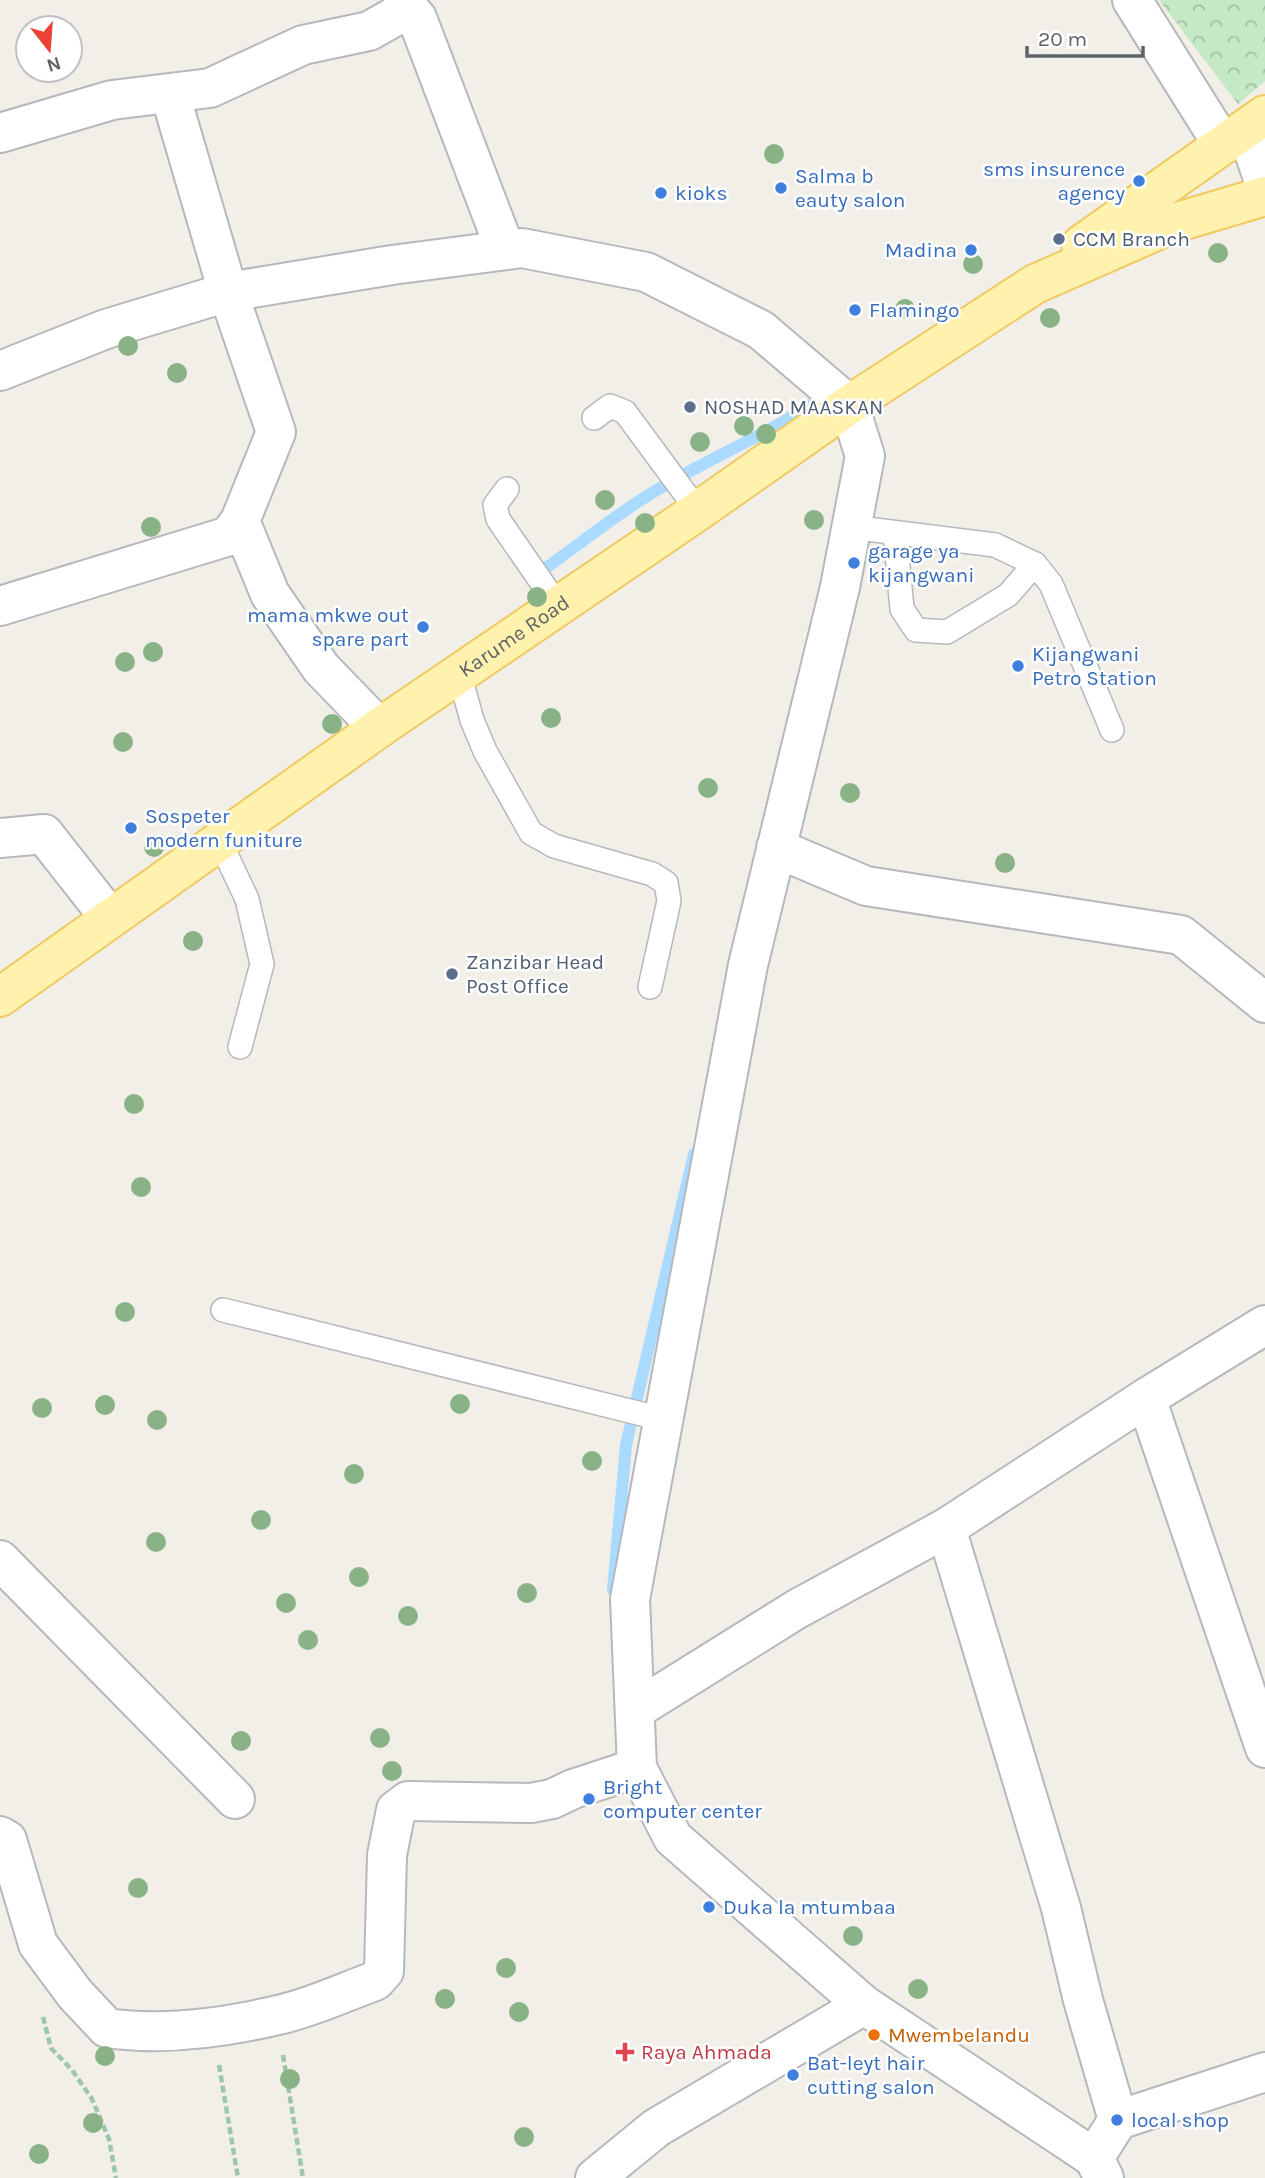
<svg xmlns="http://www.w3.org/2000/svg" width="1265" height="2178" font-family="Karla,sans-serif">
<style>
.forest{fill:url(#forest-crowns)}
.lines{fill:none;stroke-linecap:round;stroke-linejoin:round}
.stream{stroke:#aadaff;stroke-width:12}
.service-casing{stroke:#b5b8bc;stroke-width:26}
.minor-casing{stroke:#b5b8bc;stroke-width:42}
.secondary-casing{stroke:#b6babf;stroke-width:42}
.primary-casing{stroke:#f2c960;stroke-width:42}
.path{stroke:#9cc7a9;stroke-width:4.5;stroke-dasharray:7 3.5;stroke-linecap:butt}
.service{stroke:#fff;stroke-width:23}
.minor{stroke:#fff;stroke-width:38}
.secondary{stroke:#fff;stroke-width:38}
.primary{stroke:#fff2af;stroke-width:38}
.tree{fill:#89b387}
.shop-dot{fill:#3f7fe0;stroke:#fff;stroke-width:2.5}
.service-dot{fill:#5c6f8a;stroke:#fff;stroke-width:2.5}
.food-dot{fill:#e8710a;stroke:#fff;stroke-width:2.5}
.health-dot{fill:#e0444e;stroke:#fff;stroke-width:2.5}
.labels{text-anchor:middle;stroke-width:5;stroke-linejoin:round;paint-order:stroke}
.shop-label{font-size:21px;fill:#366cbe;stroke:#fff;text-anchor:start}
.service-label{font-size:21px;fill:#4e5e75;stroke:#fff;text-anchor:start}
.street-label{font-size:21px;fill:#5f6368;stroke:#fff}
.food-label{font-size:21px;fill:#c56008;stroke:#fff;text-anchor:start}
.health-label{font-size:21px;fill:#be3a42;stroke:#fff;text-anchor:start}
</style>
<defs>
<pattern id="forest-crowns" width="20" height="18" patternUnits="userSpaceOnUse" patternTransform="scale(1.75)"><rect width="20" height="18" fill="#c5e8c5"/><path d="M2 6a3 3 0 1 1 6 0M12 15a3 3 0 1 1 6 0" fill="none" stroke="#a3c0a4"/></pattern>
</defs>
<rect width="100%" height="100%" fill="#f1efe8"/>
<polygon class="forest" points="1159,0 1265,0 1265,81 1238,104"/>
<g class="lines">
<g class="stream">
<path d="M543,570c41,-29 80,-61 124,-86 48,-28 101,-50 146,-81"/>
<polyline points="613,1590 626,1445 694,1154"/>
</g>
<defs>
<g id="service">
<polyline points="594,418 610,406 625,412 698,511"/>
<polyline points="507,489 495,505 498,519 558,606"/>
<polyline points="851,527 995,545 1035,564 1051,584 1112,730"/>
<polyline points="895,533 902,609 916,630 947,632 1008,595 1035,564"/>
<polyline points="459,673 472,720 485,751 531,833 554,846 652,874 666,883 669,901 650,987"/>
<polyline points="220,842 247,899 262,964 240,1047"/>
<polyline points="223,1310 662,1419"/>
</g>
<g id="minor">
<polyline points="1132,0 1223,145"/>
<polyline points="406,6 417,18 505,249"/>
<polyline points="0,133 112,100 210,88 303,45 369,31 394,17 406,6 404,0"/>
<polyline points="0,371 106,329 228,292 392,265 522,248 646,272 761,330 849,405 865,456 840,587 748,965 630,1599 637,1768 673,1838 864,2005 1094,2158 1104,2178"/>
<polyline points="240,521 270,594 321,668 379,728"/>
<polyline points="0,606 229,536 240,521 276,432 228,292 170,94"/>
<polyline points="0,838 44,834 110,918"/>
<polyline points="776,848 866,886 1181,935 1265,1003"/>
<polyline points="1146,1398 1265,1748"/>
<polyline points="946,1528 1061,1908 1083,2000 1118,2120 1094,2158"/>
<polyline points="0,1560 235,1799"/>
<polyline points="635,1710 797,1609 946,1528 1146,1398 1265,1325"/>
<path d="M0,1836l7,4 31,104 37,50 32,34c56,8 116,0 171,-13 33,-7 66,-23 97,-34l9,-10 3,-116 9,-45 12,-9 123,2 21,-4 21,-10 64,-21"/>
<polyline points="1118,2120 1265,2072"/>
<polyline points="595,2178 656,2128 864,2005"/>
</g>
<polyline id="secondary" points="1253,125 1254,152 1265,184"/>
<g id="primary">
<polyline points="1081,245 1265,115"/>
<path id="s1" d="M0,997l379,-269 319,-217 151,-106 186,-121 139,-61 91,-27"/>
</g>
</defs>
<use href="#service" class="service-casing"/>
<use href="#minor" class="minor-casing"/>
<use href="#secondary" class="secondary-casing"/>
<use href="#primary" class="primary-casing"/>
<g class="path">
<polyline points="43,2017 51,2048 72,2070 92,2099 109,2139 116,2178"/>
<polyline points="283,2055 303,2178"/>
<polyline points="219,2065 238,2178"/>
</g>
<use href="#service" class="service"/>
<use href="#minor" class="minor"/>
<use href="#secondary" class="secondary"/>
<use href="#primary" class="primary"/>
</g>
<g class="tree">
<circle cx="774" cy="154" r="10"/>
<circle cx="1218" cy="253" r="10"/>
<circle cx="973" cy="264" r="10"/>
<circle cx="905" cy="309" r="10"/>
<circle cx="1050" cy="318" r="10"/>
<circle cx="128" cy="346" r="10"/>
<circle cx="177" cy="373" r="10"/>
<circle cx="744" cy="426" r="10"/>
<circle cx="766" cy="434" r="10"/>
<circle cx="700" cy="442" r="10"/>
<circle cx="605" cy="500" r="10"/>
<circle cx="814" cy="520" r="10"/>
<circle cx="645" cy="523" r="10"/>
<circle cx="151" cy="527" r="10"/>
<circle cx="537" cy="597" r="10"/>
<circle cx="153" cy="652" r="10"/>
<circle cx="125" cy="662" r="10"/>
<circle cx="551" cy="718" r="10"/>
<circle cx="332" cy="724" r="10"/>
<circle cx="123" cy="742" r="10"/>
<circle cx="708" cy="788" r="10"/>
<circle cx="850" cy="793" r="10"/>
<circle cx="154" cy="847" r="10"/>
<circle cx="1005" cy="863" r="10"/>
<circle cx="193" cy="941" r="10"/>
<circle cx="134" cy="1104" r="10"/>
<circle cx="141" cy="1187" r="10"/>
<circle cx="125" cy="1312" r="10"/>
<circle cx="460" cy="1404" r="10"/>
<circle cx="105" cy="1405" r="10"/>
<circle cx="42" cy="1408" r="10"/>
<circle cx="157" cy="1420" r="10"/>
<circle cx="592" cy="1461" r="10"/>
<circle cx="354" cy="1474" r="10"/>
<circle cx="261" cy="1520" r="10"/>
<circle cx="156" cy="1542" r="10"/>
<circle cx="359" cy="1577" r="10"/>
<circle cx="527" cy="1593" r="10"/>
<circle cx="286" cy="1603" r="10"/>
<circle cx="408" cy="1616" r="10"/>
<circle cx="308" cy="1640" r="10"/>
<circle cx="380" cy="1738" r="10"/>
<circle cx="241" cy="1741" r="10"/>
<circle cx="392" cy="1771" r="10"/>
<circle cx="138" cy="1888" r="10"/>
<circle cx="853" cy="1936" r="10"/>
<circle cx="506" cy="1968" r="10"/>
<circle cx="918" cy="1989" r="10"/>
<circle cx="445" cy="1999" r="10"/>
<circle cx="519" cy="2012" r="10"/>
<circle cx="105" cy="2056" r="10"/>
<circle cx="290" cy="2079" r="10"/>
<circle cx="93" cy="2123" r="10"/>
<circle cx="524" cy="2137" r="10"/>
<circle cx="39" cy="2154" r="10"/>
</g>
<g class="shop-dot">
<circle cx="1139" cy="181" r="7"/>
<circle cx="781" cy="188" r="7"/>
<circle cx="661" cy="193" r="7"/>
<circle cx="971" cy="250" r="7"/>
<circle cx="855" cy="310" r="7"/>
<circle cx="854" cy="563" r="7"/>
<circle cx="423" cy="627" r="7"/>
<circle cx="1018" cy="666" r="7"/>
<circle cx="131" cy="828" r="7"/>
<circle cx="589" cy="1799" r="7"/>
<circle cx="709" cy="1907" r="7"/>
<circle cx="793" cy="2075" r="7"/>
<circle cx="1117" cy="2120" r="7"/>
</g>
<g class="service-dot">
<circle cx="1059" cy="239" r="7"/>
<circle cx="690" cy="407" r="7"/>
<circle cx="452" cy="974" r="7"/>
</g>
<circle class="food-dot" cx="874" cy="2035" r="7"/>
<path class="health-dot" d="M621.5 2041.5h7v7h7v7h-7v7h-7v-7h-7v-7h7z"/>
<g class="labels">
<g class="shop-label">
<text x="1125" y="176" text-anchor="end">sms insurence<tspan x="1125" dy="24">agency</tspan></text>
<text x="795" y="183">Salma b<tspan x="795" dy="24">eauty salon</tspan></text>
<text x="675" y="200">kioks</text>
<text x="957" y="257" text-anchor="end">Madina</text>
<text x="869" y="317">Flamingo</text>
<text x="868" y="558">garage ya<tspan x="868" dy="24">kijangwani</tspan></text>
<text x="409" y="622" text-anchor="end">mama mkwe out<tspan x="409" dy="24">spare part</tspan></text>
<text x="1032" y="661">Kijangwani<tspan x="1032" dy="24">Petro Station</tspan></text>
<text x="145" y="823">Sospeter<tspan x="145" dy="24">modern funiture</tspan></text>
<text x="603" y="1794">Bright<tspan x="603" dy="24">computer center</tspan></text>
<text x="723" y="1914">Duka la mtumbaa</text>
<text x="807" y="2070">Bat-leyt hair<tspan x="807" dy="24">cutting salon</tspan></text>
<text x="1131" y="2127">local shop</text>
</g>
<g class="service-label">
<text x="1073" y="246">CCM Branch</text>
<text x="704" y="414">NOSHAD MAASKAN</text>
<text x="466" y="969">Zanzibar Head<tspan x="466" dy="24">Post Office</tspan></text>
</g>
<g class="street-label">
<text dy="7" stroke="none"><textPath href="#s1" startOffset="628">Karume Road</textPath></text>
</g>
<g class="food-label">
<text x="888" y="2042">Mwembelandu</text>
</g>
<g class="health-label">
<text x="641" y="2059">Raya Ahmada</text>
</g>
</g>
<g transform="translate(49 49) rotate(163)"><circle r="33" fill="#ffffff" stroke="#bfc1c3" stroke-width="2"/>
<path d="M0-5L12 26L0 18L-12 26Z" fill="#ea4335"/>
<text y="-10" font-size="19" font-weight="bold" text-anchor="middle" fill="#5f6368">N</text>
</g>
<path d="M1027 46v10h116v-10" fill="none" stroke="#5f6368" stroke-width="3.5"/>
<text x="1038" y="46" font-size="21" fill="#5f6368" stroke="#ffffff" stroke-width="5" paint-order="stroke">20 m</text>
</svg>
